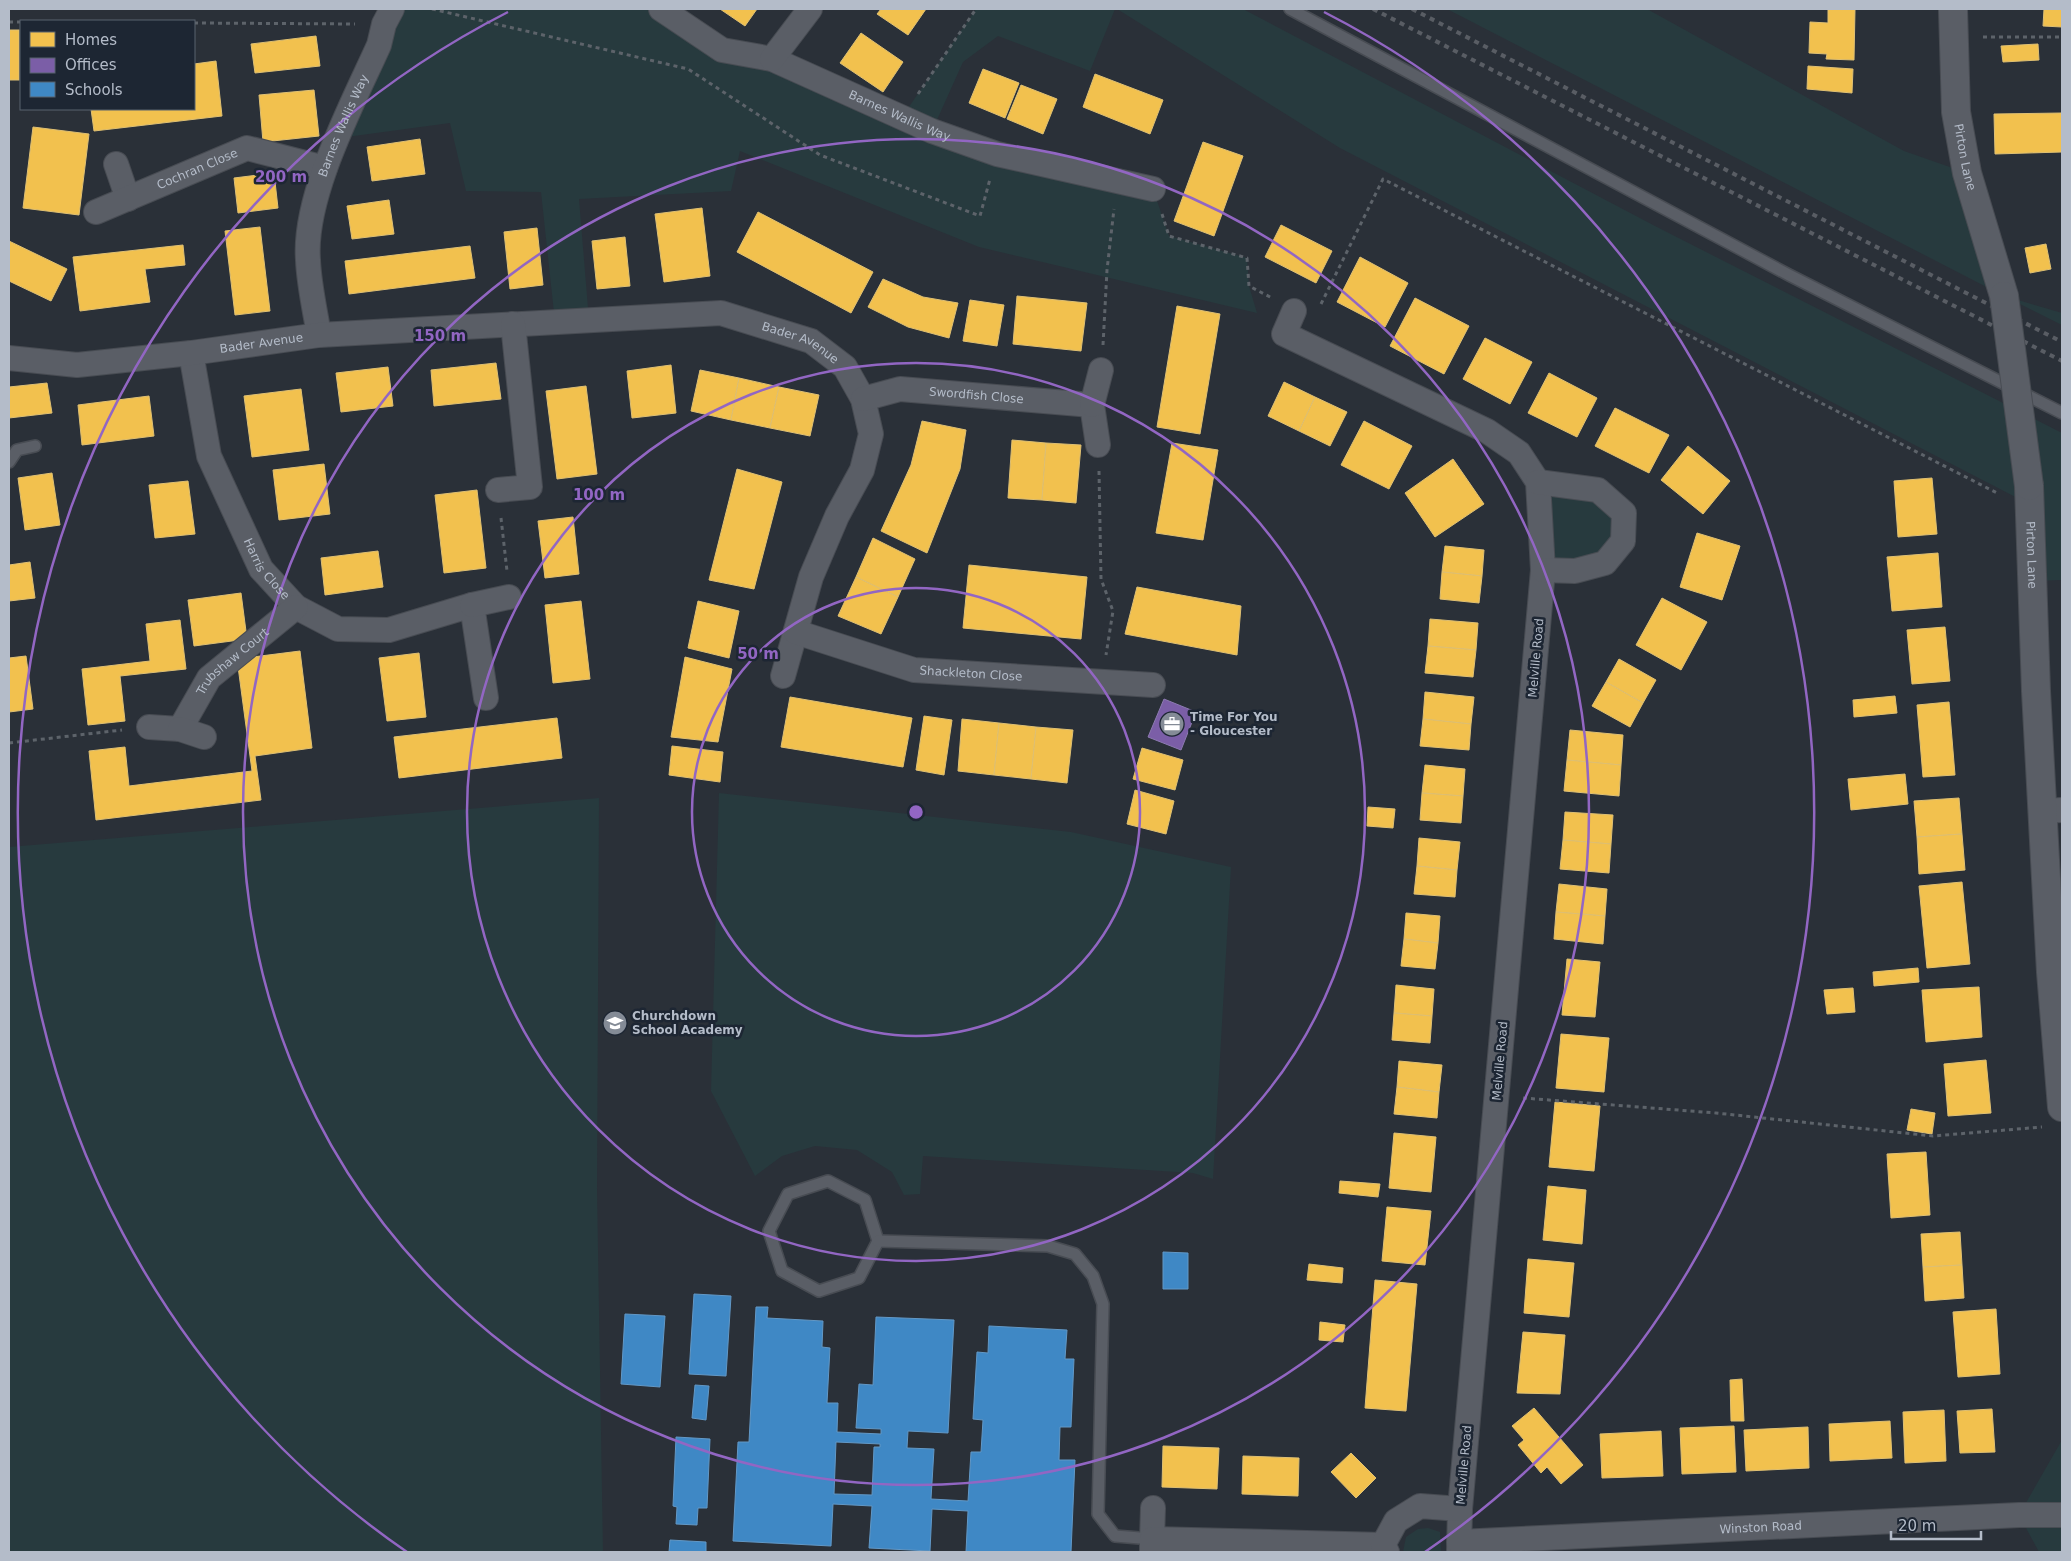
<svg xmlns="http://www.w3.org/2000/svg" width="2071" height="1561" font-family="'DejaVu Sans',sans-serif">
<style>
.green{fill:#273a3e}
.homes{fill:#f2c14e;stroke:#dfc073}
.offices{fill:#7b5ea7;stroke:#8c7ab1}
.schools{fill:#3f88c5;stroke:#6298c6;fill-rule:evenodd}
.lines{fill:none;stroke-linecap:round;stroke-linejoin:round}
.service-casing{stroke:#484c53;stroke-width:14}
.minor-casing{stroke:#484c53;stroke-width:26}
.tertiary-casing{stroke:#484c53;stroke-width:30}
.path{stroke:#5d636a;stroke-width:3;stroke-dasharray:4 4;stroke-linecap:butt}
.service{stroke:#5a5e66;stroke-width:11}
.minor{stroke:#5a5e66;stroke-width:24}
.tertiary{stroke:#5a5e66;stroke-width:28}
.rail{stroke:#595d64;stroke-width:4;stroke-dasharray:5 5;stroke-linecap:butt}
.tertiary-bridge-casing{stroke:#484c53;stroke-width:30;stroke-linecap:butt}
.tertiary-bridge{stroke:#5a5e66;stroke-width:28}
.ring{fill:none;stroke:#9266c3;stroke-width:2.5}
.labels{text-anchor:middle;stroke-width:5;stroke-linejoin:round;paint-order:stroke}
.street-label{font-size:12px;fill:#b4bcc9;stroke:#1d2633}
.poi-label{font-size:12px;font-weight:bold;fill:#b4bcc9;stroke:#1d2633;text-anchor:start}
.centre{fill:#9266c3;stroke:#1d2633;stroke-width:2.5}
.ring-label{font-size:15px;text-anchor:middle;font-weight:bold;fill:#9266c3;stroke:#1d2633;stroke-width:5;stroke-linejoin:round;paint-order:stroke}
</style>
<rect width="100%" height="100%" fill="#2a3038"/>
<g class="green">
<polygon points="392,9 661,9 722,50 902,117 976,9 1115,9 1090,71 998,36 963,62 932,131 1153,189 1169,236 1247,258 1249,286 1257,313 979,247 740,151 731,191 579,199 589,320 555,322 541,192 466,191 450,123 339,138"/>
<polygon points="1117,9 1243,9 1655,226 2062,433 2062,580 2031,581 2029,504 1340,148"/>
<polygon points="1447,9 1647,9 1904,151 1967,173 2004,296 2062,313 2062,325 2004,296"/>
<polygon points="1538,482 1598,490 1624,513 1605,563 1543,570"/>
<polygon points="719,793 1071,832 1231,867 1213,1179 1193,1173 923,1156 920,1194 904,1195 892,1172 857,1150 815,1146 782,1156 755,1176 711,1091"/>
<polygon points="599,798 597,1189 603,1552 9,1552 9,847"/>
<polygon points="2062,1440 2062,1552 2039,1552 2019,1515"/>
<polygon points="1428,1528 1440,1532 1441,1552 1403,1552 1406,1537 1418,1529"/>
</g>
<g class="homes">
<polygon points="720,9 757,9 745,26"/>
<polygon points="881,9 926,9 908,35 877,14"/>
<polygon points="1828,9 1855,9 1854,60 1826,59 1827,54 1809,53 1810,22 1828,23"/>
<polygon points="2044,9 2062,9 2062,27 2043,26"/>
<rect x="9" y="30" width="10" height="50"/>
<polygon points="861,33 903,62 883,92 840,63"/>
<polygon points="316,36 320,66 255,73 251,44"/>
<polygon points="2038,44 2039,60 2003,62 2001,46"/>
<polygon points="216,61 222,116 94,131 91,109 194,109 194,64"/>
<polygon points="1808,66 1853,69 1852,93 1807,89"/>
<polygon points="983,69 1019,83 1005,118 969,103"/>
<polygon points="1095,74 1163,100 1150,134 1083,107"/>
<polygon points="1021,85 1057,99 1043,134 1007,119"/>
<polygon points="314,90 319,136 263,142 259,95"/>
<polygon points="2062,113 2062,152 1995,154 1994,114"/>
<polygon points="33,127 89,134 79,215 23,208"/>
<polygon points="420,139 425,174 372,181 367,147"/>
<polygon points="1203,142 1243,156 1214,236 1174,221"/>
<polygon points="274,173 278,208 238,213 234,178"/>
<polygon points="389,200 394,234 352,239 347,206"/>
<polygon points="702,208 710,276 664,282 655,214"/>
<polygon points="758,212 873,272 851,313 737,252"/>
<polygon points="1281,225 1332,251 1316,283 1265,257"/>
<polygon points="260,227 270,311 235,315 225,231"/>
<polygon points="537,228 543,285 510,289 504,232"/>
<polygon points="625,237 630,286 597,289 592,241"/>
<polygon points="9,241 67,269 51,301 9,281"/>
<polygon points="2046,244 2051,269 2030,273 2025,248"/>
<polygon points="183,245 185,265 145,269 150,302 80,311 73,257"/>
<polygon points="470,246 475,278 349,294 345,261"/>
<polygon points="1360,257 1408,283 1385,327 1337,302"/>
<polygon points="883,279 923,297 958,303 949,338 908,327 868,307"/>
<polygon points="1017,296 1087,303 1081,351 1013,344"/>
<polygon points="1415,298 1469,326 1444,374 1390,346"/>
<polygon points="970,300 1004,305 997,346 963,341"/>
<polygon points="1177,306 1220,314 1200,434 1157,427"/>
<polygon points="1485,338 1532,362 1510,404 1463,379"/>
<polygon points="496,363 501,399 434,406 431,370"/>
<polygon points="671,365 676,413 632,418 627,371"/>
<polygon points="388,367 393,406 341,412 336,373"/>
<polygon points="700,370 739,378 731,420 691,411"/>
<polygon points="1549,373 1597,398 1577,437 1528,413"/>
<polygon points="739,378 779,387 770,428 731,420"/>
<polygon points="1284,382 1315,397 1299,431 1268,416"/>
<polygon points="47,383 52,413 9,418 9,387"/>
<polygon points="586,386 597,474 557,479 546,391"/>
<polygon points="779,387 819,395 810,436 770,428"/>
<polygon points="301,389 309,450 252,457 244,396"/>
<polygon points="149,396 154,436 82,445 78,405"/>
<polygon points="1315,397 1347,412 1330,446 1299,431"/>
<polygon points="1615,408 1669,435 1649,473 1595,446"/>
<polygon points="922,421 966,430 960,469 927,553 881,531 911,465"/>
<polygon points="1364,421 1412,446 1389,489 1341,465"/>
<polygon points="1012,440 1046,443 1042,500 1008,498"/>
<polygon points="1046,443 1081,445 1076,503 1042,500"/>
<polygon points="1172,443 1218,450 1203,540 1156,533"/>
<polygon points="1688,446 1730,481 1703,514 1661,480"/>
<polygon points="1453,459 1484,504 1435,537 1405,493"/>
<polygon points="324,464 330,514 279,520 273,470"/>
<polygon points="737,469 782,482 754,589 709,580"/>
<polygon points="52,473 60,525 25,530 18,478"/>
<polygon points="1932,478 1937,534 1898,537 1894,481"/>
<polygon points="188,481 195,534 155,538 149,485"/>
<polygon points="477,490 486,568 444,573 435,495"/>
<polygon points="573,517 579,574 545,578 538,521"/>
<polygon points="1697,533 1740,546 1722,600 1680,587"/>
<polygon points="873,538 915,559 898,597 856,577"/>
<polygon points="1445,546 1484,550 1482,576 1442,572"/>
<polygon points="378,551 383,587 325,595 321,558"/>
<polygon points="1938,553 1942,607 1892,611 1887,557"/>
<polygon points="30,562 35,598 9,601 9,565"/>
<polygon points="969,565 1087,577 1081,639 963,628"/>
<polygon points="1442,572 1482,576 1479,603 1440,599"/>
<polygon points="856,577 898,597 881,634 838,616"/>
<polygon points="1137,587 1241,606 1237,655 1125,634"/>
<polygon points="241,593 247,639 194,646 188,600"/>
<polygon points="1662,598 1707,622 1681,670 1636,645"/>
<polygon points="581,601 590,679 553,683 545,605"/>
<polygon points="698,601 739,611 729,658 688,648"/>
<polygon points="1430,619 1478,623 1476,650 1428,646"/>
<polygon points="180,620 186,669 120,676 125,721 88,725 82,669 150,661 146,624"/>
<polygon points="1945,627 1950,681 1912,684 1907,630"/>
<polygon points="1428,646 1476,650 1473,677 1425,673"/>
<polygon points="300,651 312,748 255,756 261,800 96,820 89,751 125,747 129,786 252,771 237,659"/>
<polygon points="419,653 426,717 387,721 379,658"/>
<polygon points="26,656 33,709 9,712 9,658"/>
<polygon points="685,657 732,669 718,742 671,737"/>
<polygon points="1619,659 1656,680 1643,703 1606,682"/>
<polygon points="1606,682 1643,703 1630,727 1592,706"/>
<polygon points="1425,692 1474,697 1471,724 1423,719"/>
<polygon points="1895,696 1897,713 1854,717 1853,700"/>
<polygon points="790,697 912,718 903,767 781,747"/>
<polygon points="1949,702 1955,775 1923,777 1917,705"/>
<polygon points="924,716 952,720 944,775 916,770"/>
<polygon points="557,718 562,758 399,778 394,737"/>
<polygon points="962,719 999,723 994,775 958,771"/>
<polygon points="1423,719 1471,724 1469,750 1420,746"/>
<polygon points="999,723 1036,727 1031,779 994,775"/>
<polygon points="1036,727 1073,730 1067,783 1031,779"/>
<polygon points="1570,730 1623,735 1621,765 1567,760"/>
<polygon points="672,746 723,752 720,782 669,775"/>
<polygon points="1142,748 1183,760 1175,790 1133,779"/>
<polygon points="1567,760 1621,765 1619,796 1564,791"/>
<polygon points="1425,765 1465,769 1463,796 1422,793"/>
<polygon points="1905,774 1908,804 1851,810 1848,779"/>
<polygon points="1135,790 1174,801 1166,834 1127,824"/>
<polygon points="1422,793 1463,796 1461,823 1420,820"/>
<polygon points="1959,798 1962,834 1917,837 1914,801"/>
<polygon points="1368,807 1395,809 1393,828 1367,826"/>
<polygon points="1565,812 1613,815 1611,844 1563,840"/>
<polygon points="1962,834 1965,870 1919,874 1917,837"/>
<polygon points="1419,838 1460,842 1457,870 1417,866"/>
<polygon points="1563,840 1611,844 1609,873 1560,869"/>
<polygon points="1417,866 1457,870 1455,897 1414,894"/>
<polygon points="1962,882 1970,964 1927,968 1919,886"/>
<polygon points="1559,884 1607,889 1605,916 1556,912"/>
<polygon points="1556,912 1605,916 1603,944 1554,939"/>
<polygon points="1406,913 1440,916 1438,943 1404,939"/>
<polygon points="1404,939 1438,943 1435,969 1401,966"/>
<polygon points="1567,959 1600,962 1595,1017 1562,1015"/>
<polygon points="1918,968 1919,982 1874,986 1873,972"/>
<polygon points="1396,985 1434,989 1432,1016 1394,1013"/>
<polygon points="1979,987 1982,1037 1926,1042 1922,990"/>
<polygon points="1853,988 1855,1012 1827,1014 1824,990"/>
<polygon points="1394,1013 1432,1016 1430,1043 1392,1040"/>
<polygon points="1561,1034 1609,1038 1604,1092 1556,1088"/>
<polygon points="1986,1060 1991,1113 1948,1116 1944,1064"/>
<polygon points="1399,1061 1442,1065 1439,1092 1397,1087"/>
<polygon points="1397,1087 1439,1092 1437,1118 1394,1114"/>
<polygon points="1555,1102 1600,1106 1594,1171 1549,1167"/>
<polygon points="1911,1109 1935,1113 1932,1134 1907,1130"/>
<polygon points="1394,1133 1436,1137 1431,1192 1389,1188"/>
<polygon points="1926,1152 1930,1215 1891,1218 1887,1154"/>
<polygon points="1340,1181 1380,1184 1378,1197 1339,1193"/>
<polygon points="1548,1186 1586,1190 1582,1244 1543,1240"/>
<polygon points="1387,1207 1431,1211 1425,1265 1382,1261"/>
<polygon points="1960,1232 1962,1265 1923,1267 1921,1234"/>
<polygon points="1528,1259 1574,1263 1569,1317 1524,1313"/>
<polygon points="1309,1264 1343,1268 1342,1283 1307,1280"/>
<polygon points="1962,1265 1964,1298 1925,1301 1923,1267"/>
<polygon points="1375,1280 1417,1284 1406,1411 1365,1408"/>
<polygon points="1996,1309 2000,1374 1958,1377 1953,1312"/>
<polygon points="1320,1322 1345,1325 1343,1342 1319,1340"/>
<polygon points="1523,1332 1565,1335 1560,1394 1517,1393"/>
<polygon points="1742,1379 1744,1421 1731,1421 1730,1380"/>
<polygon points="1534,1408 1583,1465 1561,1484 1547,1467 1541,1473 1518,1445 1524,1440 1512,1426"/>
<polygon points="1992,1409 1995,1452 1960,1453 1957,1411"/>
<polygon points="1944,1410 1946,1461 1905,1463 1903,1412"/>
<polygon points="1890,1421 1892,1458 1830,1461 1829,1424"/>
<polygon points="1734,1426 1736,1472 1682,1474 1680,1428"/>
<polygon points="1808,1427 1809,1468 1746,1471 1744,1430"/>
<polygon points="1661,1431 1663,1476 1602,1478 1600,1434"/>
<polygon points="1163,1446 1219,1448 1217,1489 1162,1487"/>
<polygon points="1351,1453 1376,1478 1356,1498 1331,1472"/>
<polygon points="1243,1456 1299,1458 1298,1496 1242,1494"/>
</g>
<polygon class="offices" points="1164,699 1196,712 1181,750 1148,737"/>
<g class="schools">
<polygon points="1163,1252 1188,1253 1188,1289 1163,1289"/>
<polygon points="694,1294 731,1296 726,1376 689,1374"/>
<path d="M756,1307h12l-1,11 56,3 -1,26 8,1 -3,55h11l-1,29 44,2v-5l-25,-1 3,-44 14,1 3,-68 78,3 -6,113 -40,-2 -1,17 27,1 -3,50 37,2 3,-49h10l2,-32 -10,-1 4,-67 11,1 1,-27 78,4 -2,29h9l-3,68h-11l-1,33h16l-4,92h-105l2,-41 -36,-2 -2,42 -61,-3 3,-42 -39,-2 -2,42 -98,-5 5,-99h11zM836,1442l44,2v3h-6l-2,48 -38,-1z"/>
<polygon points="625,1314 665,1316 660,1387 621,1384"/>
<polygon points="695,1385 709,1386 706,1420 692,1418"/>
<polygon points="676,1437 710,1439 707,1508 698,1508 697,1525 676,1524 677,1507 673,1506"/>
<polygon points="670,1540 706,1542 706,1552 669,1552"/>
</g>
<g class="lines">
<defs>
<g id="service">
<polyline points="1290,9 1789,275 2062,413"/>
<polyline points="9,462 17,450 35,446"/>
<polygon points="828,1181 865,1200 878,1241 859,1278 819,1291 782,1271 769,1231 788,1194"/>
<polyline points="878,1241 1048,1246 1075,1254 1093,1276 1103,1304 1098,1514 1115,1536 1152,1539"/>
</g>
<g id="minor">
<path id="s1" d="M661,9l61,41 50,9 160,72 65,23 156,35"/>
<polyline points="772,59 810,9"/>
<polyline points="116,164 128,199"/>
<path id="s2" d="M96,212l151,-64 78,20"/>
<polyline points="1294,311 1284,334 1487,431 1519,453 1538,482 1543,570 1460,1509 1459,1552"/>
<path id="s3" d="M319,335c-4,-25 -10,-50 -11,-75 -5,-64 45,-157 71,-215l5,-21 8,-15"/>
<path id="s4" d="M191,353l18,103 52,113 35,38 42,22 51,1 83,-25 14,93"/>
<path id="s5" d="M9,358l68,7 114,-12 128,-18 402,-22 90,28 34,26 18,32 8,35 -9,36 -25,46 -26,61 -28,99"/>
<path id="s6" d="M863,399l37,-10 192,16 6,40"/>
<polyline points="1092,405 1101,370"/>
<polyline points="1538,482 1598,490 1624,513 1623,541 1605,563 1575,571 1543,570"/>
<polyline points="498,490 530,487 513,324"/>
<polyline points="472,605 509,597"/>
<path id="s7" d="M796,632l118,38 239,15"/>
<path id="s8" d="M149,727l31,2 29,-51 87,-71"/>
<polyline points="180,729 204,737"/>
<polyline points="2043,811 2062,810"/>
<polyline points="1152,1539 1153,1508"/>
<path id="s9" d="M1459,1542l560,-27h43"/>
<polyline points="1152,1552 1152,1539 1383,1545"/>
<polyline points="1387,1552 1383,1545 1396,1521 1420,1506 1460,1509"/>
</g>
<g id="tertiary">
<path id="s10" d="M1953,9l3,103 11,61 37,123"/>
<path id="s11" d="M2029,486l7,205 15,281 11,135"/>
</g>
</defs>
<use href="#service" class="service-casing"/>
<use href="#minor" class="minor-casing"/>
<use href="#tertiary" class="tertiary-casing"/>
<g class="path">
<polyline points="432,9 688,69 820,155 980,216 990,179"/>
<polyline points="9,22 21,22"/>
<polyline points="194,23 355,24"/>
<polyline points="1983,37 2062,37"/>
<polyline points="918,94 976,9"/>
<polyline points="1162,214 1169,236 1247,258 1249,286 1272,298"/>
<polyline points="1321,304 1383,179 1999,494"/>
<polyline points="1103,345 1107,270 1114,209"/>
<polyline points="1099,471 1101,579 1113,611 1106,655"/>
<polyline points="501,518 507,571"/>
<polyline points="9,743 122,730"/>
<polyline points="1523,1098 1716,1113 1933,1136 2042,1127"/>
</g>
<use href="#service" class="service"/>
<use href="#minor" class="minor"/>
<use href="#tertiary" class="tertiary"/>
<g class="rail">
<polyline points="1373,9 2062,361"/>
<polyline points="1412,9 2062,342"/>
</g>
<defs>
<polyline id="tertiary-bridge" points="2004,296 2029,486"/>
</defs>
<use href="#tertiary-bridge" class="tertiary-bridge-casing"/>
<use href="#tertiary-bridge" class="tertiary-bridge"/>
</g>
<g class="ring">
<circle cx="916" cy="812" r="224"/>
<circle cx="916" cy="812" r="449"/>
<circle cx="916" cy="812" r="673"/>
<path d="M407 1552A898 898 0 0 1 508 12M1324 12A898 898 0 0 1 1425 1552"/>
</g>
<defs>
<symbol id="office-disc" viewBox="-11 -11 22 22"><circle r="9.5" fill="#848b96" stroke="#1d2633"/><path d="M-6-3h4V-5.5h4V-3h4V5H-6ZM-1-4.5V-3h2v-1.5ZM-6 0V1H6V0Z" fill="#fff"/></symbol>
<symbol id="school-disc" viewBox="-11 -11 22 22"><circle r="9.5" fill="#848b96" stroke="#1d2633"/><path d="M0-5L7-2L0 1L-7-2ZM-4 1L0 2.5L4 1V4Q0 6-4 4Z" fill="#fff"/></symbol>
</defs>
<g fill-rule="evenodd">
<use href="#office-disc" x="1158" y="710" width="28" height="28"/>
<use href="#school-disc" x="601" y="1009" width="28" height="28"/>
</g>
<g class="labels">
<g class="street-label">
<text dy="4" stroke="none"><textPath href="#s1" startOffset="264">Barnes Wallis Way</textPath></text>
<text dy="4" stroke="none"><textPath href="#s3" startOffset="216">Barnes Wallis Way</textPath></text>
<text dy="4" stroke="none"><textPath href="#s10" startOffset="149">Pirton Lane</textPath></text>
<text dy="4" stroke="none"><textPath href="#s2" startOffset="110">Cochran Close</textPath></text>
<text dy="4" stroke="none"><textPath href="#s5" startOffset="254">Bader Avenue</textPath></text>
<text dy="4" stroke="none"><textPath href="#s5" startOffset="800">Bader Avenue</textPath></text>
<text dy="4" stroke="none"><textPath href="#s6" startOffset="115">Swordfish Close</textPath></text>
<text dy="4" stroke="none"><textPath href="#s11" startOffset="69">Pirton Lane</textPath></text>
<text dy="4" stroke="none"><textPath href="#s4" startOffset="232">Harris Close</textPath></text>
<text transform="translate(1536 658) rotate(-85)" y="4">Melville Road</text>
<text dy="4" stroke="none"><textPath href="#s8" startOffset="118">Trubshaw Court</textPath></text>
<text dy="4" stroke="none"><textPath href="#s7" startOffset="181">Shackleton Close</textPath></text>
<text transform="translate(1500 1061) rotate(-85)" y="4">Melville Road</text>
<text transform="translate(1464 1465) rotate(-85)" y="4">Melville Road</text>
<text dy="4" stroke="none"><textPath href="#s9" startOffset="302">Winston Road</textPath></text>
</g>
<g class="poi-label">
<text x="1190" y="721">Time For You<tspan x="1190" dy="14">- Gloucester</tspan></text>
<text x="632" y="1020">Churchdown<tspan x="632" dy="14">School Academy</tspan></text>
</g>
</g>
<circle cx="916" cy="812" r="8" class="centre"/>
<g class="ring-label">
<text x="281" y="182">200 m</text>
<text x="440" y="341">150 m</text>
<text x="599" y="500">100 m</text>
<text x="758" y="659">50 m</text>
</g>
<rect width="2071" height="1561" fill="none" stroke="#b4bcc9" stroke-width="20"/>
<rect x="20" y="20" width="175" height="90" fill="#1d2633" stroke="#59626f"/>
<rect x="30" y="32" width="25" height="15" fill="#f2c14e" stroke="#59626f"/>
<text x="65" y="45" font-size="15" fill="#b4bcc9">Homes</text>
<rect x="30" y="58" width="25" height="15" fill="#7b5ea7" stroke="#59626f"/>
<text x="65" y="70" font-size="15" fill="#b4bcc9">Offices</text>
<rect x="30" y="82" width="25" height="15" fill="#3f88c5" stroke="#59626f"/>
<text x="65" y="95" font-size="15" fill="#b4bcc9">Schools</text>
<path d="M1891 1531v8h90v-8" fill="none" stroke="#b4bcc9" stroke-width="2.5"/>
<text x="1898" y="1531" font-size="15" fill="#b4bcc9" stroke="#1d2633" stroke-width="4" paint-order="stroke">20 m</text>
</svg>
